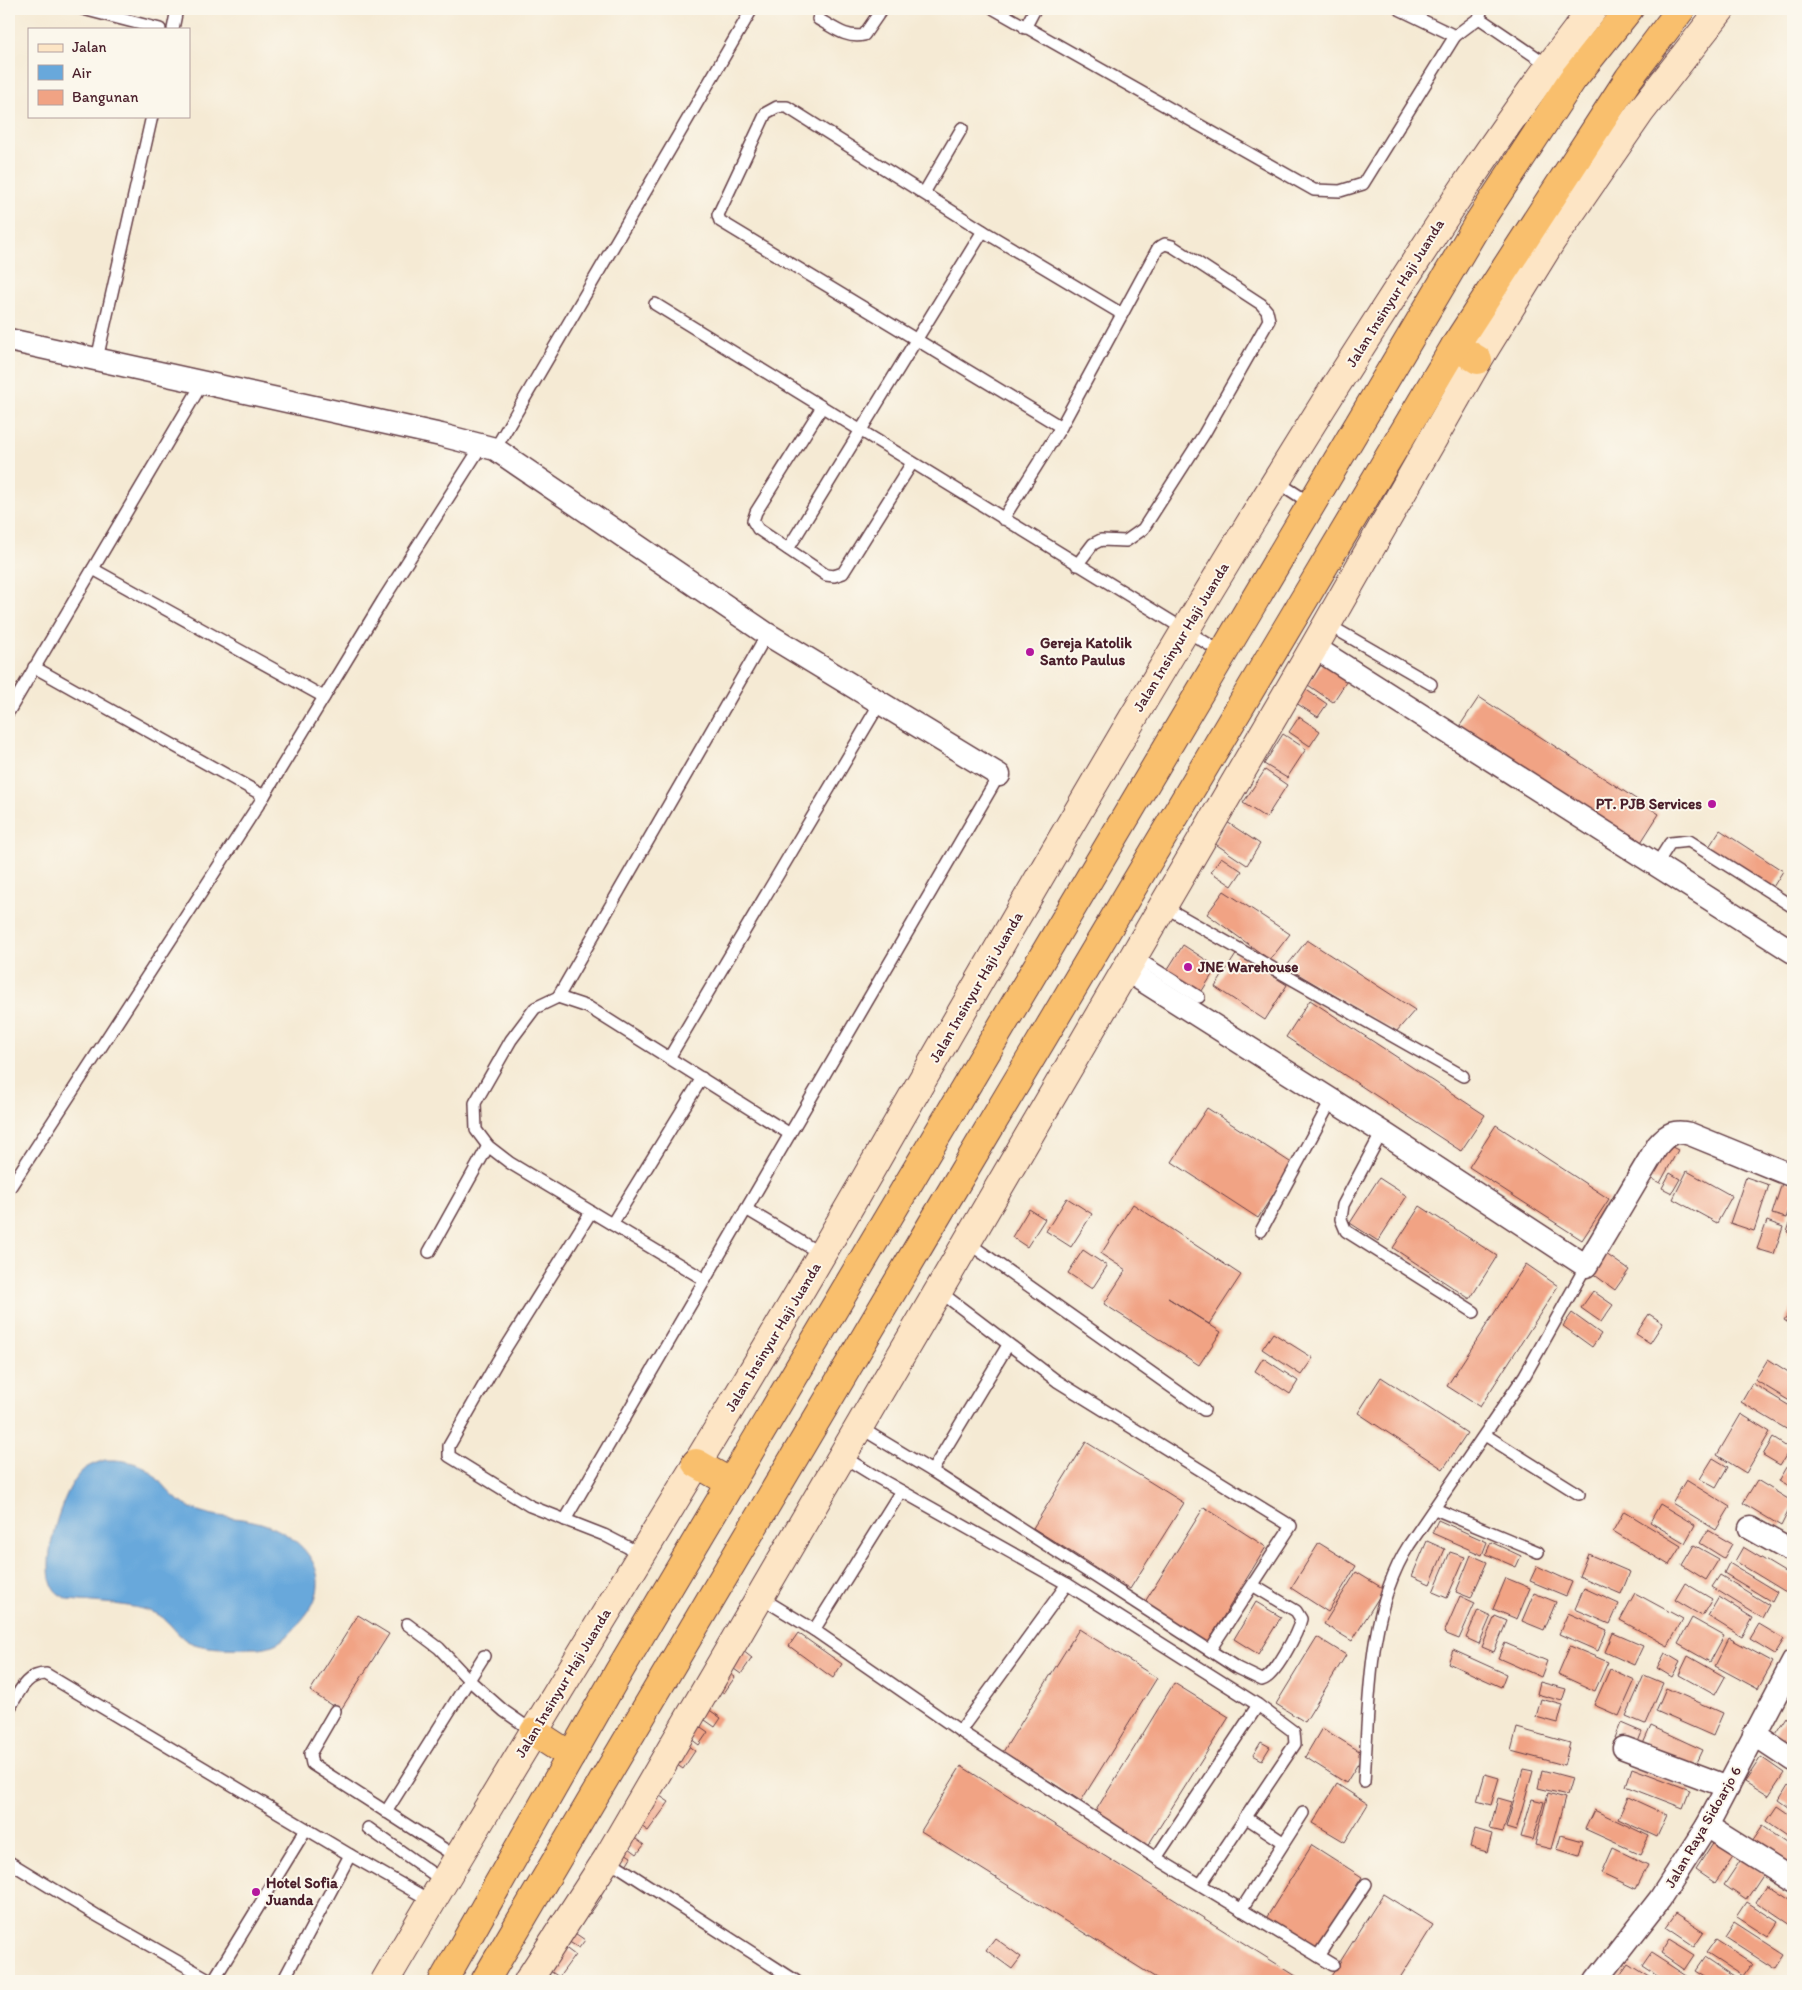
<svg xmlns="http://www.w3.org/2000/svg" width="1802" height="1990" font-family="Itim,sans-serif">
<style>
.water{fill:#68a8db;stroke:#596483}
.building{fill:#f1a384}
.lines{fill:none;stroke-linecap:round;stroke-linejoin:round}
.lane-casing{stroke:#643d44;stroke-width:14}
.street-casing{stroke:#643d44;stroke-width:25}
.secondary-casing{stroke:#643d44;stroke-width:30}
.highway-casing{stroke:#643d44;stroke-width:30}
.lane{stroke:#fff;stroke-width:11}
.street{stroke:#fff;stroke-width:22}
.secondary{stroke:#fde5c5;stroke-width:28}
.highway{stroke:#f9bf6d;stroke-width:28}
.poi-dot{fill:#b5179e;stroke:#fbf7ec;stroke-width:2}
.labels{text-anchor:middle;stroke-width:4;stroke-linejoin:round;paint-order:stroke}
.street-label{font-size:15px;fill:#4a1f2b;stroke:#fbf7ec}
.poi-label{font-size:15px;font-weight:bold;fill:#4a1f2b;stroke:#fbf7ec;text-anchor:start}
</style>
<rect width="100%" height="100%" fill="#fbf7ec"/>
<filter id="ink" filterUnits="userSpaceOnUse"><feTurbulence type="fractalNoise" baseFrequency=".02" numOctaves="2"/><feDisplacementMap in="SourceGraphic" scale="10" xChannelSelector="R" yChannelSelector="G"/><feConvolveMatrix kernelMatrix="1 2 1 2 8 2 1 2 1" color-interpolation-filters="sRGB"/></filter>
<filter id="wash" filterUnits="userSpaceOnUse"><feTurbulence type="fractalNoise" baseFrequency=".0096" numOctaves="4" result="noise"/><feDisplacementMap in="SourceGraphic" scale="20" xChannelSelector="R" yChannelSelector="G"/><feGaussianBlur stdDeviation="1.12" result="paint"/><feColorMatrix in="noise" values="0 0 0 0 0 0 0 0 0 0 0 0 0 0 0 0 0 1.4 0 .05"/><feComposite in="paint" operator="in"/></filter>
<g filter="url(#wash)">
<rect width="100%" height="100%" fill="#f5ead4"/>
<path class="water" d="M105,1460c56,-2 49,30 86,48 24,11 46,8 70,15 42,13 77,52 44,93 -14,17 -24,31 -48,32 -20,0 -59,3 -74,-10 -10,-8 -15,-19 -28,-25 -26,-10 -58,-10 -86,-13 -7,-4 -14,-7 -17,-15 -11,-26 10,-94 29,-113 7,-7 16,-9 24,-12z"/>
<g id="blocks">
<g class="building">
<polygon points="1325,659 1350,676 1333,702 1308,685"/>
<polygon points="1305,689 1327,704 1318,717 1296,703"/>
<polygon points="1479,697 1659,814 1638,847 1457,730"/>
<polygon points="1299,717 1320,731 1310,746 1289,732"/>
<polygon points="1283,734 1306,749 1287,778 1264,764"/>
<polygon points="1265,770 1287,785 1266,818 1243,803"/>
<polygon points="1227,822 1260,844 1247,865 1214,843"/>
<polygon points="1720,830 1783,871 1770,892 1707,850"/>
<polygon points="1221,857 1242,871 1232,886 1211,872"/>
<polygon points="1224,891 1290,934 1270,960 1207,914"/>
<polygon points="1307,940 1415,1010 1396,1032 1286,967"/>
<polygon points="1183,945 1217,967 1200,994 1166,972"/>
<polygon points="1237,953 1287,985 1265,1020 1215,987"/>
<polygon points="1310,1000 1485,1115 1461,1151 1286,1037"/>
<polygon points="1207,1108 1293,1164 1258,1218 1172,1162"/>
<polygon points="1496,1125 1609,1199 1582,1240 1469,1167"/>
<polygon points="1668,1145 1678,1150 1660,1183 1650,1178"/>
<polygon points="1687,1171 1732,1196 1717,1223 1673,1199"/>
<polygon points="1670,1173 1680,1179 1672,1193 1662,1188"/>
<polygon points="1746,1177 1769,1185 1754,1231 1730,1223"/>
<polygon points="1379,1178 1407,1196 1378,1241 1350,1223"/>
<polygon points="1783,1180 1793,1184 1793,1197 1786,1218 1772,1214"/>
<polygon points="1067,1198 1092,1214 1071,1247 1046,1231"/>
<polygon points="1133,1204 1241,1275 1209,1324 1168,1298 1221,1332 1199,1365 1104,1304 1126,1270 1101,1254"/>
<polygon points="1420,1206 1497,1256 1470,1299 1393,1248"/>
<polygon points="1029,1209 1045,1219 1027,1247 1012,1237"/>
<polygon points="1793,1214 1793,1234 1787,1232"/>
<polygon points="1767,1221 1783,1227 1774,1254 1757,1249"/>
<polygon points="1083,1250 1107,1266 1092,1289 1068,1273"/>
<polygon points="1606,1254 1629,1270 1615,1290 1592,1273"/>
<polygon points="1526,1264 1558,1286 1480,1407 1447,1386"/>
<polygon points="1593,1291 1613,1305 1601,1322 1581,1308"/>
<polygon points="1793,1306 1793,1326 1784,1320"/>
<polygon points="1572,1313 1601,1334 1592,1347 1563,1326"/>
<polygon points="1649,1314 1663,1323 1650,1343 1636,1334"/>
<polygon points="1273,1333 1313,1358 1301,1375 1262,1349"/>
<polygon points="1263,1358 1298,1381 1290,1394 1255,1371"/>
<polygon points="1768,1359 1793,1375 1793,1403 1755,1380"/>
<polygon points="1381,1377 1467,1433 1443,1469 1358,1413"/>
<polygon points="1752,1383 1793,1408 1793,1433 1741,1402"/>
<polygon points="1741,1414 1770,1432 1746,1473 1717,1455"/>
<polygon points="1773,1438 1790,1449 1780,1465 1763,1455"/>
<polygon points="1086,1442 1184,1503 1130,1589 1033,1528"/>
<polygon points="1793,1457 1793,1489 1779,1481"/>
<polygon points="1713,1458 1728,1467 1716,1488 1700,1479"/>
<polygon points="1686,1480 1730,1507 1716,1530 1672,1503"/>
<polygon points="1757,1480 1793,1502 1781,1526 1743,1503"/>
<polygon points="1660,1504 1695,1525 1685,1543 1650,1522"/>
<polygon points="1204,1507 1266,1547 1206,1645 1143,1605"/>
<polygon points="1624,1511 1681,1546 1669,1565 1613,1531"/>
<polygon points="1438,1520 1487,1542 1482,1555 1432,1533"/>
<polygon points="1708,1530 1732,1544 1724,1558 1700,1543"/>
<polygon points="1427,1541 1445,1549 1430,1584 1412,1576"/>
<polygon points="1491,1542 1521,1556 1516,1567 1486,1554"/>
<polygon points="1319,1543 1356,1566 1328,1612 1291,1588"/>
<polygon points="1694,1545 1719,1559 1706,1580 1682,1565"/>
<polygon points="1743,1547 1793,1577 1786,1592 1735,1561"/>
<polygon points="1450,1552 1465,1557 1447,1598 1433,1592"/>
<polygon points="1588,1554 1630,1572 1621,1594 1579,1576"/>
<polygon points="1471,1555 1487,1562 1471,1598 1456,1592"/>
<polygon points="1729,1563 1777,1592 1772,1602 1724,1573"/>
<polygon points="1537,1566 1572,1582 1566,1596 1530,1581"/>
<polygon points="1356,1572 1384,1589 1352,1641 1324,1624"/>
<polygon points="1720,1575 1769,1605 1762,1618 1712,1587"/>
<polygon points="1506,1578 1530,1588 1517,1619 1493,1609"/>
<polygon points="1685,1583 1712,1599 1702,1616 1675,1600"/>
<polygon points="1584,1588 1619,1604 1610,1624 1575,1609"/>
<polygon points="1534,1593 1556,1602 1544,1630 1522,1621"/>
<polygon points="1635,1593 1683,1619 1668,1646 1620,1620"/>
<polygon points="1460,1596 1475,1603 1459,1639 1444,1633"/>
<polygon points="1719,1597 1753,1618 1742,1637 1708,1616"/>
<polygon points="1256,1602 1281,1617 1258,1654 1234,1639"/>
<polygon points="1478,1610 1491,1616 1479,1644 1466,1638"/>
<polygon points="1568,1613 1607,1630 1598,1651 1559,1634"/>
<polygon points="358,1615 389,1634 340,1711 310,1691"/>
<polygon points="1495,1616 1507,1621 1494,1652 1482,1647"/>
<polygon points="1692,1618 1724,1636 1710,1662 1678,1644"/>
<polygon points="1759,1624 1784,1639 1775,1654 1750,1639"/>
<polygon points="1079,1629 1157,1678 1081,1801 1003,1752"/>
<polygon points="798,1633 842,1664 833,1678 789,1646"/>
<polygon points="1613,1633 1643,1646 1634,1665 1605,1652"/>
<polygon points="1317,1637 1346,1655 1305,1722 1276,1704"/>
<polygon points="1729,1638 1773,1662 1758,1689 1715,1666"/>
<polygon points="1505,1643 1547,1661 1541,1677 1498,1658"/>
<polygon points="1570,1646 1608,1662 1595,1691 1558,1674"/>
<polygon points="738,1647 752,1658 741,1674 727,1664"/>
<polygon points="1453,1650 1506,1674 1501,1687 1448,1663"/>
<polygon points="1665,1653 1680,1662 1672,1677 1657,1668"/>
<polygon points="1688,1656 1725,1677 1715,1695 1679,1675"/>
<polygon points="723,1669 735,1677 724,1693 712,1685"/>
<polygon points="1610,1669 1635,1680 1619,1716 1594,1705"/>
<polygon points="1644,1675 1663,1683 1645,1724 1626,1716"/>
<polygon points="1540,1682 1566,1689 1562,1701 1537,1694"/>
<polygon points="1174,1683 1229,1717 1147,1847 1095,1812"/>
<polygon points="1666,1688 1723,1713 1713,1736 1656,1711"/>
<polygon points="1541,1699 1563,1705 1558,1723 1536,1717"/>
<polygon points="701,1704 721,1718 715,1727 695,1713"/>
<polygon points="1786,1717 1793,1722 1793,1758 1770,1742"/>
<polygon points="695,1723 708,1732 699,1745 687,1736"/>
<polygon points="1621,1723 1642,1732 1636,1747 1615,1738"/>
<polygon points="1651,1726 1703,1750 1694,1769 1642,1746"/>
<polygon points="1322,1728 1364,1754 1346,1783 1305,1757"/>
<polygon points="1517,1728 1570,1743 1564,1765 1511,1751"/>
<polygon points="683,1742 695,1751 683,1769 670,1760"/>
<polygon points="1261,1742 1270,1747 1262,1760 1253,1755"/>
<polygon points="1761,1757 1784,1773 1769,1796 1745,1781"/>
<polygon points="961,1766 1304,1981 1161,1981 921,1831"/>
<polygon points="1632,1768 1690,1790 1683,1808 1626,1786"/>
<polygon points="1523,1769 1533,1771 1516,1831 1506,1828"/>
<polygon points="1542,1770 1572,1778 1567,1795 1538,1788"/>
<polygon points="1485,1774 1499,1778 1491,1805 1477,1801"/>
<polygon points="1337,1784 1368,1804 1345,1842 1313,1823"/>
<polygon points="1788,1785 1793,1788 1793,1810 1779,1800"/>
<polygon points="654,1792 669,1802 648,1831 634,1821"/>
<polygon points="1548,1793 1565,1798 1551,1849 1535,1845"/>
<polygon points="1628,1797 1667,1815 1657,1837 1618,1819"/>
<polygon points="1498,1798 1512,1802 1503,1832 1490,1829"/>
<polygon points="1532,1799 1544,1802 1533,1840 1521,1837"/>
<polygon points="1777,1806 1793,1817 1793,1839 1767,1821"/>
<polygon points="1594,1810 1649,1836 1640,1854 1585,1829"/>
<polygon points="1763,1826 1793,1847 1793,1857 1785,1869 1750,1845"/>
<polygon points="1475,1829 1492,1834 1487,1852 1470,1847"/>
<polygon points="628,1833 644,1845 637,1854 621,1842"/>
<polygon points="1561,1835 1583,1841 1579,1856 1557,1849"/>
<polygon points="1716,1839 1736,1852 1715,1883 1696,1870"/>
<polygon points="1312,1845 1362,1877 1316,1951 1265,1920"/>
<polygon points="617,1848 631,1857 625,1867 611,1857"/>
<polygon points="1613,1848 1648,1865 1636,1889 1602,1873"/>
<polygon points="1742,1858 1764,1873 1746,1900 1724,1885"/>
<polygon points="1767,1885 1793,1902 1793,1927 1756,1902"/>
<polygon points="594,1891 602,1897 590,1914 582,1909"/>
<polygon points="1383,1894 1433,1925 1398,1981 1328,1981"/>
<polygon points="1747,1902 1778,1922 1768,1937 1737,1917"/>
<polygon points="1676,1913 1704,1931 1694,1946 1666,1927"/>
<polygon points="1734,1922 1785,1955 1776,1969 1725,1936"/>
<polygon points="569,1929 585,1940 579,1948 563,1938"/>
<polygon points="995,1938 1021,1957 1012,1969 986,1950"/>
<polygon points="1716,1939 1753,1963 1743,1977 1706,1953"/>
<polygon points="1670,1940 1694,1955 1684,1970 1661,1954"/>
<polygon points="560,1944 575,1955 559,1977 544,1967"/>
<polygon points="1651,1953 1694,1981 1665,1981 1642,1966"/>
<polygon points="1704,1958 1734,1978 1732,1981 1711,1981 1695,1971"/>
<polygon points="1628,1964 1655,1981 1616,1981"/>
<polygon points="542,1970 557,1981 534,1981"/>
</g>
</g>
</g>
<g filter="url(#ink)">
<use href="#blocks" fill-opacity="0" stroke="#643d44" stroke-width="1"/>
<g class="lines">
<defs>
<g id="lane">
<polyline points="83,9 160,29"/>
<polyline points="994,9 1314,190 1340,191 1363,184 1455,36"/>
<polyline points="1399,9 1455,36 1479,18 1482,9"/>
<polyline points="1479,18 1551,67"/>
<path d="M818,19c15,8 28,20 46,16l18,-26"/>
<polyline points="1025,28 1035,9"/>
<polyline points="173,29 177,9"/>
<polyline points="924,193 962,128"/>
<polyline points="655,304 1221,652"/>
<polyline points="97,359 152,116"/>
<polyline points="822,407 756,512 753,521 758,529 826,575 834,576 843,573 912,463"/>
<polyline points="1061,427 720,221 718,215 766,113 777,107 787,107 983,231 1122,314"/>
<polyline points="495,449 752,9"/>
<polyline points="1276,481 1310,503"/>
<polyline points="1003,519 1061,427 1158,248 1165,244 1172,246 1261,304 1267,311 1269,320 1204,434 1143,529 1126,541 1101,540 1093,544 1077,565"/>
<polyline points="788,549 983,231"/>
<polyline points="93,569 324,697"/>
<polyline points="1327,624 1431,684"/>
<polyline points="34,667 264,796"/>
<polyline points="9,711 203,382"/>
<polyline points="1656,865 1670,843 1689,841 1793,907"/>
<polyline points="1163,906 1463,1076"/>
<polyline points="1134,956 1199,997"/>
<polyline points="558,997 588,1007 790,1134"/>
<polyline points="669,1058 880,703"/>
<polyline points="1382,1132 1343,1205 1341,1219 1346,1231 1474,1312"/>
<polyline points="9,1189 264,796 383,600 482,445"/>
<polyline points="746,1209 823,1255"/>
<polyline points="591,1212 497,1362 449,1446 449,1456 530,1506 604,1535 641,1554"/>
<polyline points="612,1224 702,1078"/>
<polyline points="1261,1231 1331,1101"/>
<polyline points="967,1242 1204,1410"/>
<polyline points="429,1252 488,1146"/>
<polyline points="705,1280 510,1163 488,1146 476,1130 475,1103 511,1040 535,1008 558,997 767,634"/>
<polyline points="939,1291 1057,1381 1291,1526 1210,1650"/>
<path d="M859,1427l73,44 305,197 25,12c13,-3 36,-48 39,-61l-5,-8 -42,-25"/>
<polyline points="1485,1435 1579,1494"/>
<polyline points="842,1456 873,1475 1067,1584 1258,1705 1294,1732 1295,1744 1201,1884"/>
<polyline points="932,1471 1008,1345"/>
<polyline points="1435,1509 1538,1552"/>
<polyline points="565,1520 999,775"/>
<polyline points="760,1597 814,1630 960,1731 1156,1858 1333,1965"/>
<polyline points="407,1624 439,1648 469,1680 504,1711 534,1732"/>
<polyline points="814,1630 901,1491"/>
<path d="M9,1709c10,-16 16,-35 37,-35l304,181 81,46"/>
<polyline points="335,1711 310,1754 312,1764 458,1858"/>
<polyline points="960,1731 1067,1584"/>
<path d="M1364,1782c5,-76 3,-172 45,-237l116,-170 61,-109"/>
<polyline points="386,1812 484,1656"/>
<polyline points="1245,1817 1283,1842"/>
<polyline points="368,1828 443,1881"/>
<polyline points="1156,1858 1258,1705"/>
<polyline points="607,1859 796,1981"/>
<polyline points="9,1862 96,1915 212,1981"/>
<polyline points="1241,1910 1303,1813"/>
<polyline points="1318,1956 1366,1884"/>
<polyline points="213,1981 306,1829"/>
<polyline points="283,1981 350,1855"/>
</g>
<g id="street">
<polyline points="9,340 441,435 495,449 767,634 999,775"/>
<polyline points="1314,647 1793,952"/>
<path d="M1126,970l256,162 204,134 72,-121c10,-12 17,-15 32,-11l103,42"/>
<polyline points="1750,1528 1793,1552"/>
<polyline points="1754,1734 1793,1760"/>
<polyline points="1624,1748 1728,1787"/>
<polyline points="1707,1826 1793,1880"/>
<polyline points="1596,1981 1660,1899 1707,1826 1793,1662"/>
</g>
<g id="secondary">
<path d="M385,1981c164,-281 340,-555 501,-838 145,-252 290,-504 445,-750 84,-131 166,-262 262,-384"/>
<polyline points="528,1981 607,1859 1314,647 1478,360 1552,240 1641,111 1721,9"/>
</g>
<g id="highway">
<polyline points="1455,346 1478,360"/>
<polyline points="696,1463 731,1483"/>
<polyline points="534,1732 571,1756"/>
<polyline points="443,1981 618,1673 1477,225 1572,80 1629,9"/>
<polyline points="485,1981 922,1241 1455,346 1629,78 1681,9"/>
</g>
</defs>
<use href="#lane" class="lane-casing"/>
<use href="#street" class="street-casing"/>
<use href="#secondary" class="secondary-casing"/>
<use href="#highway" class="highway-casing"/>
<use href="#lane" class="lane"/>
<use href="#street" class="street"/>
<use href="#secondary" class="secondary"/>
<use href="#highway" class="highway"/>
</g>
</g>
<g class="poi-dot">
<circle cx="1030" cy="652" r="5"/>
<circle cx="1712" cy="804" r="5"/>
<circle cx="1188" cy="967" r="5"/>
<circle cx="256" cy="1892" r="5"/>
</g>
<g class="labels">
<g class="street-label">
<text transform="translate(1395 293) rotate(-58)" y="5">Jalan Insinyur Haji Juanda</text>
<text transform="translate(1181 637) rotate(-59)" y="5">Jalan Insinyur Haji Juanda</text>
<text transform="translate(976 987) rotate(-60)" y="5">Jalan Insinyur Haji Juanda</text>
<text transform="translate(773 1337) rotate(-59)" y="5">Jalan Insinyur Haji Juanda</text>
<text transform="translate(563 1683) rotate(-59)" y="5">Jalan Insinyur Haji Juanda</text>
<text transform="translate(1703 1827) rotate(-60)" y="5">Jalan Raya Sidoarjo 6</text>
</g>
<g class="poi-label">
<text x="1040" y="648">Gereja Katolik<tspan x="1040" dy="17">Santo Paulus</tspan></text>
<text x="1702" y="809" text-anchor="end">PT. PJB Services</text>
<text x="1198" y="972">JNE Warehouse</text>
<text x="266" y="1888">Hotel Sofia<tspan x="266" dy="17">Juanda</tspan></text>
</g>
</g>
<rect width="1802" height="1990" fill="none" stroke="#fbf7ec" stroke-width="30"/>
<rect x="28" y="28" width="162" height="90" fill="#fbf7ec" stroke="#b4a19f"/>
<rect x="38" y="44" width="25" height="8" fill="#fde5c5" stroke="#b4a19f"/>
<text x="72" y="52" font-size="15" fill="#4a1f2b">Jalan</text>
<rect x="38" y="65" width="25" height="15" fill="#68a8db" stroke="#b4a19f"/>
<text x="72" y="78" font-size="15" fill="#4a1f2b">Air</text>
<rect x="38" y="90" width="25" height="15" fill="#f1a384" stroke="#b4a19f"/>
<text x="72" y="102" font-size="15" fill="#4a1f2b">Bangunan</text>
</svg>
